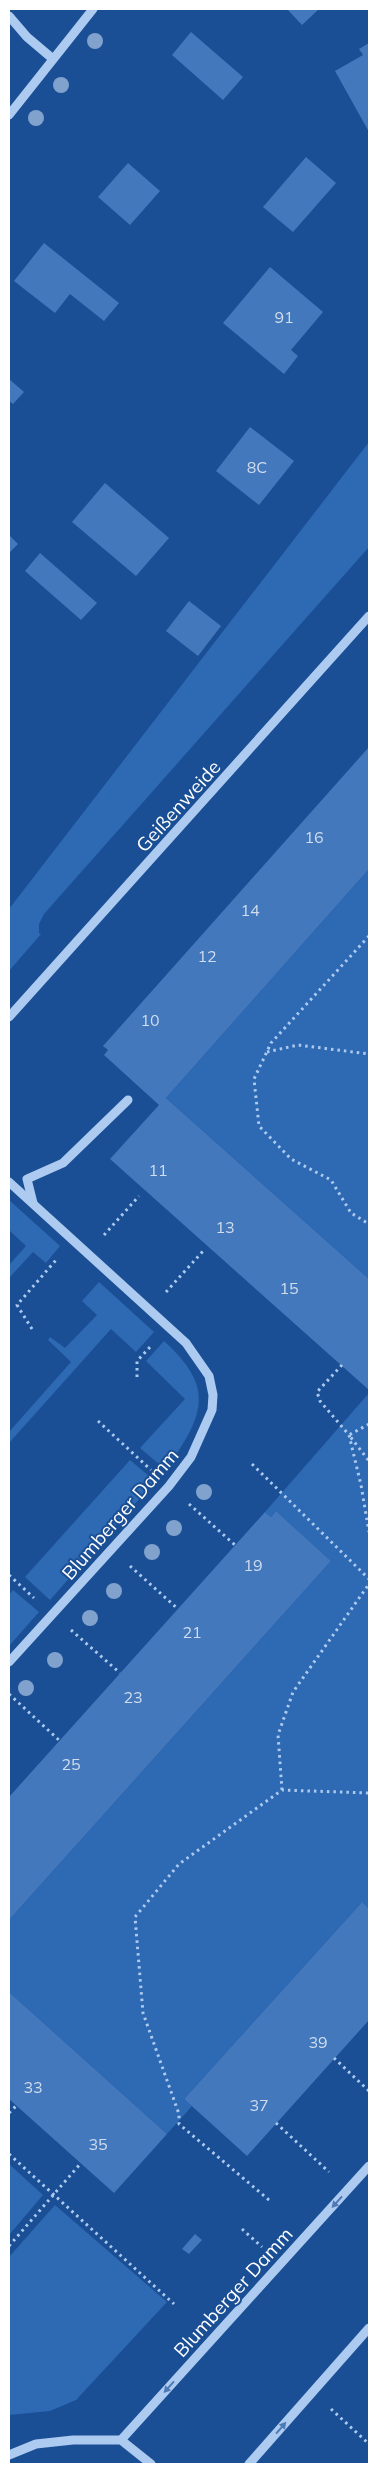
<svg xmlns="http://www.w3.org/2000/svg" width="378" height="2473" font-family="Mulish,sans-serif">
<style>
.green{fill:#2e69b3}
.building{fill:#4378bc}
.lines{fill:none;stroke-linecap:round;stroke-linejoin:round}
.path{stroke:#adcaf0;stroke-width:3;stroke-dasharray:2.5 4;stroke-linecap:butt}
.minor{stroke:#adcaf0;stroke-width:9}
.tree{fill:#80a2cd}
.oneway{fill:#4d7ab5}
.labels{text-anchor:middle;stroke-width:4;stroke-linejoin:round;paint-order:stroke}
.number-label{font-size:16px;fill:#d0ddee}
.street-label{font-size:19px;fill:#fff;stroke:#1a4f95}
</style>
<rect width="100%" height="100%" fill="#1a4f95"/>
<g class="green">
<polygon points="369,442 369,547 44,914 39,924 39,933 41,934 9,971 9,909"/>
<polygon points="369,869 369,1279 166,1098"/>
<polygon points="9,1200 60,1246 46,1263 33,1252 9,1278 9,1265 26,1246 9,1230"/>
<polygon points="99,1282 154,1332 136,1352 111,1329 9,1443 9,1432 71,1362 48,1340 50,1337 65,1348 97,1315 82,1301"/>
<path d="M164,1341c54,49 38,76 2,129l-26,-22 45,-49 -39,-38z"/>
<polygon points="369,1393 369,1909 361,1903 184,2099 192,2106 167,2134 9,1992 9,1920 331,1561 276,1511 271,1517 265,1512"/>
<polygon points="130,1460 155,1481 50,1600 25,1577"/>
<polygon points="13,1590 39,1612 9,1646 9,1595"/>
<polygon points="9,2164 43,2195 9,2235"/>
<polygon points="55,2205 167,2302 76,2400 50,2411 9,2415 9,2257"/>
</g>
<g class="building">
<polygon points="287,9 319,9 302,25"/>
<polygon points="191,32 243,77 223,100 172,55"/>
<polygon points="369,43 369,132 335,71 363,55 359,49"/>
<polygon points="306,157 336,183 293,232 263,207"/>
<polygon points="128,163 160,191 130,225 98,197"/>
<polygon points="44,243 119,303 104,321 70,294 55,313 14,281"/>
<polygon points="270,267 323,312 291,350 298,356 284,374 223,323"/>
<polygon points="9,379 24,392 13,404 9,401"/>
<polygon points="250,427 294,461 259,505 216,471"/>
<polygon points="105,483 169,538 136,576 72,522"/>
<polygon points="9,535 18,544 9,553"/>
<polygon points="40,553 97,603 81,620 25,571"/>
<polygon points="189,601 221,626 198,656 166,631"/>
<polygon points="369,747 369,869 166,1098 369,1279 369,1390 110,1159 159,1105 104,1055 108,1050 103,1046"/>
<polygon points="276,1511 331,1561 9,1920 9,1797 265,1512 271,1517"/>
<polygon points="362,1902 369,1909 369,2020 247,2156 184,2099"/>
<polygon points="9,1992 167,2134 114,2193 9,2099"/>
<polygon points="195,2234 202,2240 189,2254 182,2249"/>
</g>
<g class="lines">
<g class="path">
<polyline points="369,936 271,1043 254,1079 259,1126 291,1159 331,1180 351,1213 369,1224"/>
<polyline points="267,1052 298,1045 369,1054"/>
<polyline points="104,1235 139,1196"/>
<polyline points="166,1292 204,1250"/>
<polyline points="32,1329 17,1305 56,1260"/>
<polyline points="342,1365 317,1392 320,1401 349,1435 361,1485 369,1532"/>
<polyline points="137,1377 137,1361 151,1346"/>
<polyline points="98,1421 151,1470"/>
<polyline points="369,1424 349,1435 369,1461"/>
<polyline points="252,1464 369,1579"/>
<polyline points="189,1504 235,1545"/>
<polyline points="130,1566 178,1609"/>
<polyline points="9,1575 34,1598"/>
<polyline points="71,1630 120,1673"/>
<polyline points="9,1694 60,1741"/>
<polyline points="282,1790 278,1735 293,1692 369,1584"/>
<polyline points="334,2058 369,2091"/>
<polyline points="9,2113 16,2106"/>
<polyline points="276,2123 329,2172"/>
<polyline points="9,2154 174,2304"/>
<polyline points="269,2200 179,2124 179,2114 143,2013 135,1917 179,1864 282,1790 369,1793"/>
<polyline points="242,2229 262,2247"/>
<polyline points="9,2246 81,2163"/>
<polyline points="331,2409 369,2444"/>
</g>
<g class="minor">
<polyline points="9,16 27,37 53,59"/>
<polyline points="9,115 93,9"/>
<polyline points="9,1017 369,616"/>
<polyline points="9,1182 186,1343 209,1376 213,1395 212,1410 191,1457 169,1486 9,1662"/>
<polyline points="33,1203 27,1179 63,1163 128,1100"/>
<polyline points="121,2440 369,2166"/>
<polyline points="9,2455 36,2444 73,2440 121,2440 151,2464"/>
<polyline points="249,2464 369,2328"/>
</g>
</g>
<g class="tree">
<circle cx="95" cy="41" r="8"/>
<circle cx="61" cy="85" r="8"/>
<circle cx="36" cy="118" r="8"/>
<circle cx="204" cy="1492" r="8"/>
<circle cx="174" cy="1528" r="8"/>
<circle cx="152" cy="1552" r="8"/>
<circle cx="114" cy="1591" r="8"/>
<circle cx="90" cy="1618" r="8"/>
<circle cx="55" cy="1660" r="8"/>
<circle cx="26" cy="1688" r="8"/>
</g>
<defs><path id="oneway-solid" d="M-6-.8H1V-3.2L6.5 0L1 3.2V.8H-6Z" transform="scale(1.25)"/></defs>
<g class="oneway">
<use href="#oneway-solid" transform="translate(337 2202) rotate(132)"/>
<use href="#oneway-solid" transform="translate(169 2387) rotate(132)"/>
<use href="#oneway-solid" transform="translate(281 2428) rotate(-49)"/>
</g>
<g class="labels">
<g class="number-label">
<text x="284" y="323">91</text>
<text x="257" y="473">8C</text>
<text x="314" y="843">16</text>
<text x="250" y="916">14</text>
<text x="207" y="962">12</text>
<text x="150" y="1026">10</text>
<text x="158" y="1176">11</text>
<text x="225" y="1233">13</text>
<text x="289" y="1294">15</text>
<text x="253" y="1571">19</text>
<text x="192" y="1638">21</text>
<text x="133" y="1703">23</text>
<text x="71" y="1770">25</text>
<text x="318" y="2048">39</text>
<text x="33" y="2093">33</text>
<text x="259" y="2111">37</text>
<text x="98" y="2150">35</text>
</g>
<g class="street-label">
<text transform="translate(178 806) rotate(-48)" y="7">Geißenweide</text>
<text transform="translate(120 1514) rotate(-49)" y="7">Blumberger Damm</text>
<text transform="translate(233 2292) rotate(-48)" y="7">Blumberger Damm</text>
</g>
</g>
<rect width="378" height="2473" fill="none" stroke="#ffffff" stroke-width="20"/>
</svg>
